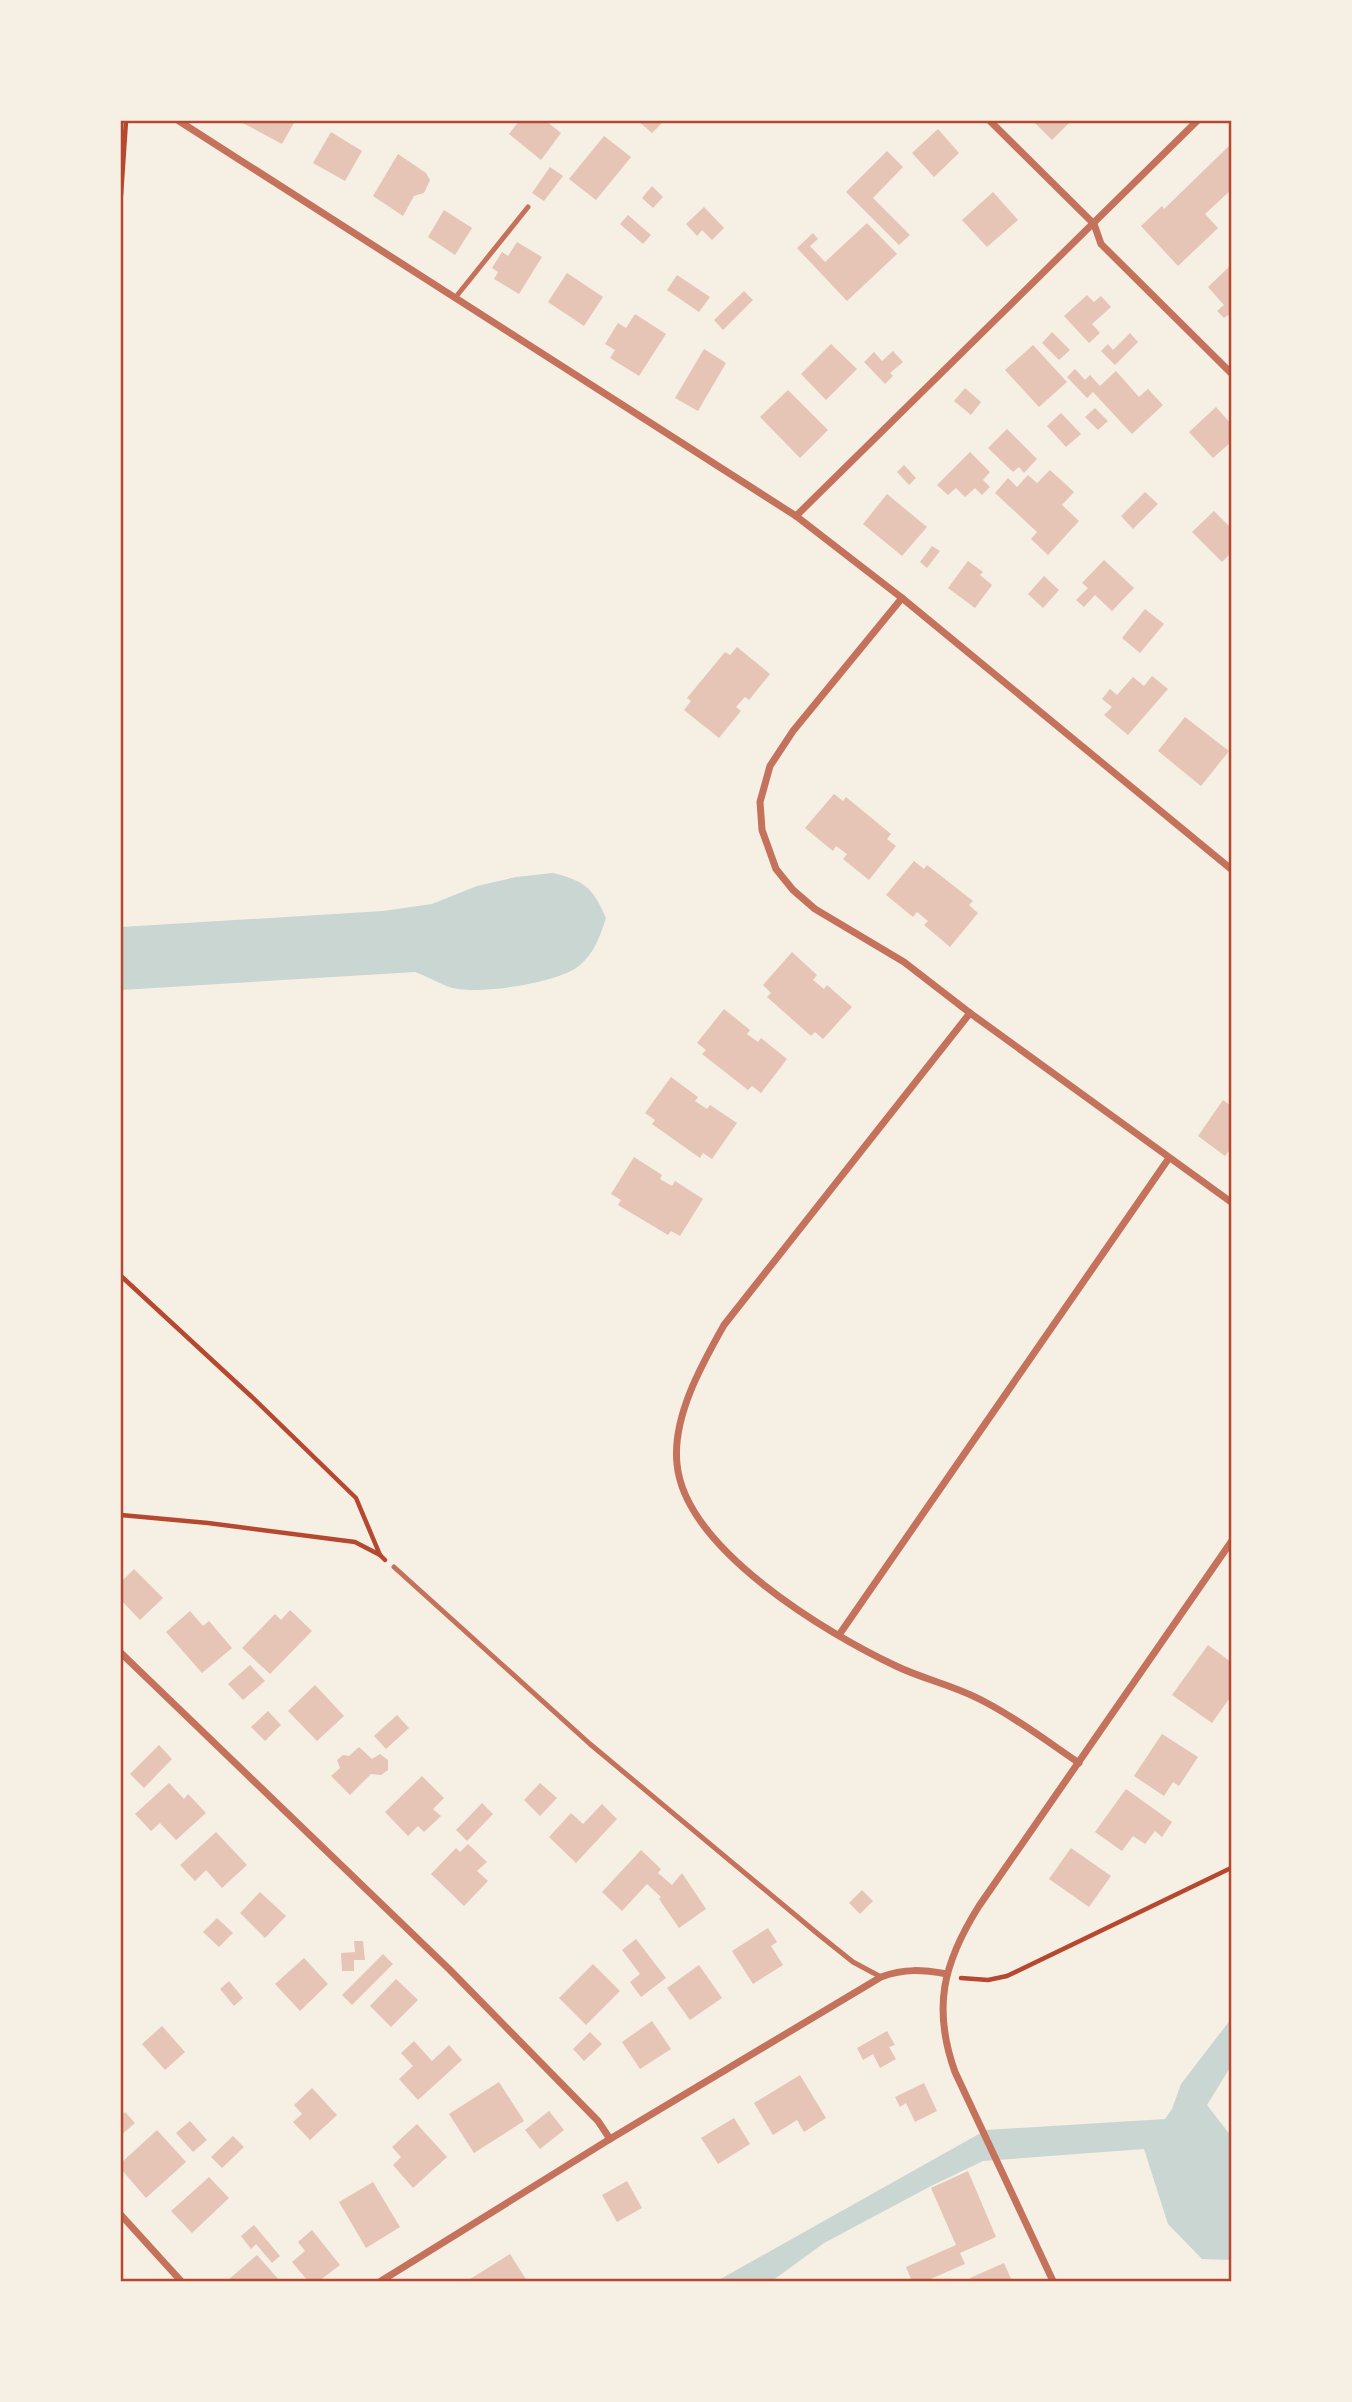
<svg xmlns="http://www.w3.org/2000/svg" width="1352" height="2402" font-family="'IBM Plex Serif',serif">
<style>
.water{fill:#c9d6d2}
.building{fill:#e6c5b7}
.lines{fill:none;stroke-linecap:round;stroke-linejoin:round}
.path{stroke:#b5482f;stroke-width:4.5}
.service{stroke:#c5725c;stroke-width:5}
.minor{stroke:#c5725c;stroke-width:7}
.neatline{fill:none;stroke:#b5482f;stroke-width:2.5}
</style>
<rect width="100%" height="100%" fill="#f6efe4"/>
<g class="water">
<path d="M553,873c32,8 40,15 53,45 -6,18 -11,34 -26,47 -20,18 -105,31 -131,22 -11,-4 -22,-11 -34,-15l-294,18v-63l262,-16 49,-7 45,-18 39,-9z"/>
<polygon points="1231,2019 1231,2066 1207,2105 1231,2136 1231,2260 1202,2259 1168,2224 1144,2149 983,2161 931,2186 824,2243 772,2281 717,2281 986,2130 1165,2119 1172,2109 1181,2084"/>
</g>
<g class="building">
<polygon points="239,121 295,121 282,144"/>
<polygon points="519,121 546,121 561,133 541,160 509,134"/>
<polygon points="638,121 660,121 662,123 652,133"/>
<polygon points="1033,121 1071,121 1052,140"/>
<polygon points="938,129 959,153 934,177 912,153"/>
<polygon points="331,132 362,151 345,181 313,163"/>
<polygon points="604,136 631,157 596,200 569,179"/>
<polygon points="1229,146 1231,149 1231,190 1205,214 1218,228 1178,266 1141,226 1162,206 1164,209"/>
<polygon points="887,151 903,167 873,198 910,235 899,245 846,192"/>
<polygon points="398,154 426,173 430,180 424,193 414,196 403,216 373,196"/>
<polygon points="550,167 563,176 544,201 532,193"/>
<polygon points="652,186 663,197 653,208 642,198"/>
<polygon points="993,192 1018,220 987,247 962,220"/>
<polygon points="704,207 724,228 712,240 702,230 697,236 686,224"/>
<polygon points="444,210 472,228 455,255 428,237"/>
<polygon points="628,215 651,235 643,244 620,224"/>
<polygon points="867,223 897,254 847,301 797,248 813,233 818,239 810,246 825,262"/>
<polygon points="517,242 542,257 519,294 494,279 498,272 492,268 502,252 508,256"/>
<polygon points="1229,267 1231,270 1231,318 1228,315 1224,318 1217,311 1224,305 1208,287"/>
<polygon points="567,273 603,297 584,326 548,302"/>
<polygon points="677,275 710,297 699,312 667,290"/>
<polygon points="744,291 753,300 723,330 714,320"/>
<polygon points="1087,295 1094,302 1101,296 1111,307 1092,324 1100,333 1089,343 1064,316"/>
<polygon points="635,314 666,334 639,376 610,358 615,350 605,344 618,323 626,328"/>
<polygon points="1052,332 1070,350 1059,360 1042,343"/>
<polygon points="1130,333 1138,342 1115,365 1101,351 1108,344 1113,350"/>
<polygon points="831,344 857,369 826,400 801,374"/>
<polygon points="1033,345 1067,382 1039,407 1005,370"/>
<polygon points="704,349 726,363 698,411 675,398"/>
<polygon points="893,351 903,362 890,373 893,376 885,384 864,362 874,352 882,361"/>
<polygon points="1075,369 1085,380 1090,375 1100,386 1116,371 1139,397 1148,389 1163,405 1132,434 1093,392 1087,398 1067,377"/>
<polygon points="965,388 981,402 971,415 954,401"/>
<polygon points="788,390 828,430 800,458 760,417"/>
<polygon points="1216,407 1231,424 1231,442 1213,458 1189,432"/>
<polygon points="1095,408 1108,421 1098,430 1085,417"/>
<polygon points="1061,413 1081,434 1066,447 1047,426"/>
<polygon points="1007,429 1037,459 1024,473 1019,467 1013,472 988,448"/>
<polygon points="970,452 990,472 983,480 990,487 982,495 975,488 965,497 956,488 948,495 937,485"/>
<polygon points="904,465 916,478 909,485 897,472"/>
<polygon points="1050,470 1074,492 1062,505 1079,521 1048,555 1031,539 1037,532 995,493 1008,478 1017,487 1028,475 1037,483"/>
<polygon points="1145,492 1158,504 1133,529 1121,516"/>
<polygon points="887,494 927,527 902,556 863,524"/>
<polygon points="1214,511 1231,528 1231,553 1222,562 1192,532"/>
<polygon points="932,546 940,551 927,568 920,562"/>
<polygon points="1104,560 1134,588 1112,611 1095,595 1084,607 1076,600 1088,588 1082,583"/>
<polygon points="968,561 983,572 980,575 992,585 975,608 948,588"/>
<polygon points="1044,576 1059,590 1043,608 1028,594"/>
<polygon points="1145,609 1164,624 1140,653 1122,638"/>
<polygon points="737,647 770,674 749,700 745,697 736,707 741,711 719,738 684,710 691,701 687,698 725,652 730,655"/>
<polygon points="1152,676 1168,689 1128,735 1104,715 1112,707 1102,699 1110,689 1117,695 1133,677 1144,686"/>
<polygon points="1185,717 1229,751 1201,786 1158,751"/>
<polygon points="834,794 843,801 846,797 891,834 887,839 896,846 869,880 843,859 847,854 836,846 833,851 805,828"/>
<polygon points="914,861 924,869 927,865 973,901 969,905 978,913 950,947 924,925 928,921 917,912 913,917 886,895"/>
<polygon points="792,952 817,975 813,980 824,989 827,985 852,1007 823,1039 815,1032 811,1036 767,997 771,993 763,985"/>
<polygon points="724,1009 750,1030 747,1034 758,1042 761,1038 787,1059 761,1093 752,1086 748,1090 702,1054 706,1050 697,1043"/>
<polygon points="671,1077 698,1097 695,1101 707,1109 710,1105 737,1123 712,1159 703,1153 700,1158 652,1124 655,1120 645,1113"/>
<polygon points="1223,1100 1231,1106 1231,1153 1229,1151 1225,1156 1198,1136"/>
<polygon points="634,1157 662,1175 660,1179 672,1186 675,1181 703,1199 680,1236 671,1231 668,1235 618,1205 621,1200 611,1194"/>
<polygon points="134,1569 163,1598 140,1620 121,1600 121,1582"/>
<polygon points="290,1610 312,1631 270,1674 242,1648 275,1614 281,1620"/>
<polygon points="190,1611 203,1626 209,1621 232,1648 202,1673 166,1632"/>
<polygon points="1208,1645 1231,1662 1231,1696 1212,1723 1172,1695"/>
<polygon points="250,1665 265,1681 243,1700 228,1684"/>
<polygon points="315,1685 344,1716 317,1741 288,1711"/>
<polygon points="268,1711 281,1725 265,1741 251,1727"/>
<polygon points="397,1715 409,1728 386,1749 374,1736"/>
<polygon points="1162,1734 1198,1757 1179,1786 1173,1782 1164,1796 1134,1776"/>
<polygon points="159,1745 172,1759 144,1788 130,1774"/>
<polygon points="359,1747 372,1759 380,1754 388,1760 388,1770 381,1775 371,1774 350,1795 331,1776 340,1768 337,1760 343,1755 349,1756"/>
<polygon points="422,1776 444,1798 433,1809 441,1816 424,1832 418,1826 408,1836 385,1812"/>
<polygon points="169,1783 184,1799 188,1794 206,1813 176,1840 160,1823 151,1831 135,1814"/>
<polygon points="540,1783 557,1798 540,1816 524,1800"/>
<polygon points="1126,1789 1172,1822 1162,1837 1155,1831 1145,1844 1133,1836 1122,1851 1095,1832"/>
<polygon points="482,1803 493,1814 467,1841 456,1830"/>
<polygon points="602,1804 617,1819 576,1863 549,1837 571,1813 583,1824"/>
<polygon points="216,1832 247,1865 222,1888 206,1870 195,1881 180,1865"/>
<polygon points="468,1844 487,1862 477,1871 488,1881 464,1906 431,1874 456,1848 460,1852"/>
<polygon points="1071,1848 1111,1876 1089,1907 1049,1879"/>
<polygon points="641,1850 661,1869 658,1873 672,1885 682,1873 706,1909 679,1928 659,1899 661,1897 647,1884 622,1911 602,1892"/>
<polygon points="862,1890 873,1901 860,1914 849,1903"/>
<polygon points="260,1892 286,1916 265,1938 240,1913"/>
<polygon points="217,1918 233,1933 219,1947 203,1932"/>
<polygon points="768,1928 777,1942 771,1946 783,1965 753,1984 732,1951"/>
<polygon points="636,1939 666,1978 641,1997 630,1982 640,1974 622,1950"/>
<polygon points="354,1941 363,1941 365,1960 354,1960 354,1971 342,1971 341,1953 355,1952"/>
<polygon points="383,1954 393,1964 352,2005 342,1995"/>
<polygon points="304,1958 328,1984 300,2011 275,1984"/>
<polygon points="593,1964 620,1991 586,2025 559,1998"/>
<polygon points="699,1965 722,1998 690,2020 667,1988"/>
<polygon points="396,1979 418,2000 391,2027 370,2006"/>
<polygon points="229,1981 243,1998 234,2006 220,1989"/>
<polygon points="652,2021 671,2049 640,2069 622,2042"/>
<polygon points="162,2026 185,2052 165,2070 142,2044"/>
<polygon points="887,2031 895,2045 889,2047 896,2059 880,2068 873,2054 863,2060 857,2048"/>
<polygon points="590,2032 602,2044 584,2061 573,2049"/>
<polygon points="414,2041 432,2061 449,2045 462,2060 418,2100 399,2079 413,2066 401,2053"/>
<polygon points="800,2075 826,2118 804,2132 797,2120 773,2135 754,2103"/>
<polygon points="499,2082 524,2121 474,2153 449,2114"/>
<polygon points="924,2083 937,2111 915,2122 906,2103 900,2107 895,2097"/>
<polygon points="312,2088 337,2115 310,2140 293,2122 302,2114 294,2105"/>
<polygon points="549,2111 564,2130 540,2149 525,2130"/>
<polygon points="125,2112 135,2123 121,2135 121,2116"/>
<polygon points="734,2118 750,2144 718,2164 701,2138"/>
<polygon points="190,2121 207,2140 193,2152 176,2133"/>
<polygon points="417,2124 447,2157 413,2188 393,2165 401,2157 392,2147"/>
<polygon points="157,2130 186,2162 146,2198 121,2169 121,2163"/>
<polygon points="233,2136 244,2147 222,2168 211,2157"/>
<polygon points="968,2171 996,2237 960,2253 965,2264 926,2281 912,2281 906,2267 956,2245 931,2188"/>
<polygon points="209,2177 229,2198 192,2233 171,2211"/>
<polygon points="627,2181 642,2208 617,2222 602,2195"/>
<polygon points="373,2182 400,2227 366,2248 339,2202"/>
<polygon points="254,2225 280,2256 272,2263 256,2244 251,2249 241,2236"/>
<polygon points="312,2230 340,2265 319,2281 308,2281 292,2262 305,2251 298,2242"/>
<polygon points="510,2254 527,2281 467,2281"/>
<polygon points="257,2255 280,2281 227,2281"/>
<polygon points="1004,2263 1012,2281 972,2281 970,2278"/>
</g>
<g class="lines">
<g class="path">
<polyline points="121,195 126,121"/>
<polyline points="121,1276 252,1397 356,1498 380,1555 385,1560"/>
<polyline points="121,1515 208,1523 355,1542 380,1555"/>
<polyline points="961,1978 988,1980 1007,1976 1231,1868"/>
</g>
<g class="service">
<polyline points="455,298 528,207"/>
<polyline points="394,1567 590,1744 818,1934 853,1962 881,1977"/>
</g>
<g class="minor">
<polyline points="179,121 796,516 902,598 1231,869"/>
<polyline points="990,121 1094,224 1101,244 1231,373"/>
<polyline points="796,516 1197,121"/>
<polyline points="902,598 793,731 770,766 760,802 762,830 776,869 793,890 815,909 904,962 970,1013 1231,1202"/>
<path d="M970,1013l-246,312c-22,39 -52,92 -47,139 8,85 149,169 219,202 29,14 61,20 89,36 33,17 63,40 94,61"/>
<polyline points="839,1635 1169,1158"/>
<polyline points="121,1653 450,1970 598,2121 610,2139"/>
<polyline points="121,2215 181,2281"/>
<path d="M381,2281l229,-142 271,-162c24,-9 42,-7 66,-3"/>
<path d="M1053,2281l-98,-209c-23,-64 -12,-109 24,-166l252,-364"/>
</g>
</g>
<rect width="1352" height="2402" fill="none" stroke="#f6efe4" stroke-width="245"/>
<rect x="122" y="122" width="1108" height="2158" class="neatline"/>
</svg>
